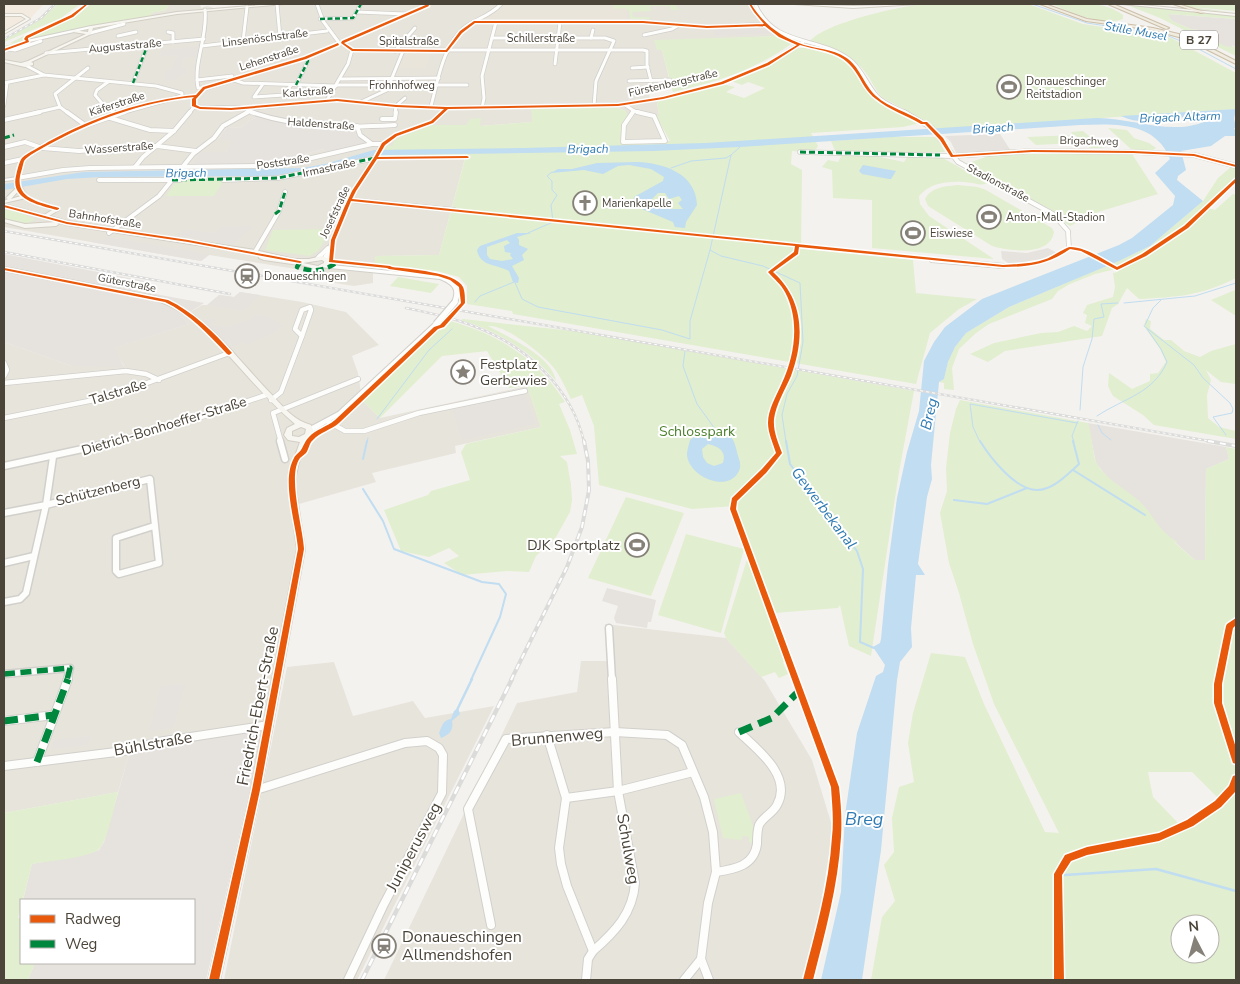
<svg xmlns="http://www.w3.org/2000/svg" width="1240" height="984" font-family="'Nunito Sans',sans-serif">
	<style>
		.residential { fill: #e7e4dc; fill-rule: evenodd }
		.commercial { fill: #f3ebdf }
		.industrial { fill: #e6e2de }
		.education { fill: #eae5da }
		.green { fill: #e1eecf; fill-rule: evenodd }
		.parking { fill: #e6e3df }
		.water { fill: #c0ddf1; fill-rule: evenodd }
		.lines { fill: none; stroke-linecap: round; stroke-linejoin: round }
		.stream-far2 { stroke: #c0ddf1; stroke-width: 1 }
		.stream-far1 { stroke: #c0ddf1; stroke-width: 2 }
		.stream { stroke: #c0ddf1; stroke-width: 2.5 }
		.minor-far4-casing { stroke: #d2d0cb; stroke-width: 4.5 }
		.minor-far3-casing { stroke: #d2d0cb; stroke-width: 5.5 }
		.minor-far2-casing { stroke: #d2d0cb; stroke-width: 6 }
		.minor-far1-casing { stroke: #d2d0cb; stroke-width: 9 }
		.minor-casing { stroke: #d2d0cb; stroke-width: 10 }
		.tertiary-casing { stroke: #d2d0cb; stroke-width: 2 }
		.secondary-casing { stroke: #d3cfc5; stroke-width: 2 }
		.trunk-casing { stroke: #ccbfa9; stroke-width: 2 }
		.minor-far4 { stroke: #fdfdfc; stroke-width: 3 }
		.minor-far3 { stroke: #fdfdfc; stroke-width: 4 }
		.minor-far2 { stroke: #fdfdfc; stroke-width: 4.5 }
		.minor-far1 { stroke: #fdfdfc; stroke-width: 6 }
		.minor { stroke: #fdfdfc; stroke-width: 8 }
		.tertiary { fill: #fdfdfc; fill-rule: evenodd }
		.secondary { fill: #f7f6f1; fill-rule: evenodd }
		.trunk { fill: #f0ece0; fill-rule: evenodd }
		.rail-far2-casing { stroke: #dbdbda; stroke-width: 2.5 }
		.rail-far1-casing { stroke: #dbdbda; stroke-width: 4 }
		.rail-casing { stroke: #dbdbda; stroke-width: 4.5 }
		.rail-far2 { stroke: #fff; stroke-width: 1; stroke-dasharray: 3; stroke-linecap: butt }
		.rail-far1 { stroke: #fff; stroke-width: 2; stroke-dasharray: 6; stroke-linecap: butt }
		.rail { stroke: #fff; stroke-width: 2.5; stroke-dasharray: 8; stroke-linecap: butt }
		.tertiary-bridge-casing { stroke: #d2d0cb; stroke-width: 8; stroke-linecap: butt }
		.tertiary-bridge { stroke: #fdfdfc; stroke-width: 5.5 }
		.quiet-far4 { stroke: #00873e; stroke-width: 2.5; stroke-dasharray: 5 2.5; stroke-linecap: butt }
		.quiet-far3 { stroke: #00873e; stroke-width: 3; stroke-dasharray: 6 3; stroke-linecap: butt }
		.quiet-far2 { stroke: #00873e; stroke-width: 4.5; stroke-dasharray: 8 4.5; stroke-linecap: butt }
		.quiet-far1 { stroke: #00873e; stroke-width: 5.5; stroke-dasharray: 11 5.5; stroke-linecap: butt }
		.quiet { stroke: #00873e; stroke-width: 7; stroke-dasharray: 14 7; stroke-linecap: butt }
		.cycleway-casing { stroke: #fff; stroke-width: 3 }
		.cycleway { fill: #e8590c; fill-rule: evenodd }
		.labels { text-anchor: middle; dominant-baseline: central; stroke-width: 4; stroke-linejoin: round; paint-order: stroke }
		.far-street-label { font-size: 11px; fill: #4b4439; stroke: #fff }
		.far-poi-label { font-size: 11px; fill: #4b4439; stroke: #fff; text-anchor: start }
		.far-water-label { font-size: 12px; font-style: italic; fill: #2e7ab2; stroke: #fff }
		.shield { fill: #fff; stroke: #817c74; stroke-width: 1 }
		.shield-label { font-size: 12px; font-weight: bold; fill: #4b4439 }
		.poi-label { font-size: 14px; fill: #4b4439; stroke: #fff; text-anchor: start }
		.street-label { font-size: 14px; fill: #4b4439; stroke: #fff }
		.park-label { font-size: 14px; fill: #4a7f2a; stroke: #fff }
		.water-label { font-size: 15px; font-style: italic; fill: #2e7ab2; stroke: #fff }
		.near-street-label { font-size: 16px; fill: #4b4439; stroke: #fff }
		.near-poi-label { font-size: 16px; fill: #4b4439; stroke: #fff; text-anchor: start }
		.near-water-label { font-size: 18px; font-style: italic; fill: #2e7ab2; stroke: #fff }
	</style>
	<rect width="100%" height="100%" fill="#f4f2ee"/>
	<g class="residential">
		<path d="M169 4H200L201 8 207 6 214 8 266 4H748L763 26 778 36 705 39 662 50 671 86 648 88 650 99 657 101 659 116H655L666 140 625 143 622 131 626 111 614 107 532 108V122L480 126 432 125 392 147 386 145 381 159 465 158 439 255 376 256 373 268V283L354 286 309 279 314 272 209 255 201 261 4 227V48L58 33 151 16 150 13 166 10ZM255 118 308 124 324 149 276 161 269 164 201 152H226L233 140H218L227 127 241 128 249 121Z"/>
		<polygon points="240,292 302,302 346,312 379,345 352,356 358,373 362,400 380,418 527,386 541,427 455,446 456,453 372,473 376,482 292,506 300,544 264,729 130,751 118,792 4,813 4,342 72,366 124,366 113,348 189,324 182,317 202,305 208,305 219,295 234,297"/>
		<polygon points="605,624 726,638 765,681 812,760 833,829 809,980 384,980 517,703 577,692 581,661 607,661"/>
		<polygon points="334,662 353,716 413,701 425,718 494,706 357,980 224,980 287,667"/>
	</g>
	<polygon class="commercial" points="4,4 44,4 27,22 4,35"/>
	<g class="industrial">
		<polygon points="1167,14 1236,19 1236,47 1199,30 1191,29 1172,21"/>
		<polygon points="260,116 292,122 357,126 358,132 370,143 327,154 324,149 276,161 269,164 192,165 201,152 226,152 232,140 218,140 227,127 241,128 249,121"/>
		<polygon points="4,254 145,281 133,290 204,303 182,317 189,324 114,348 124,367 72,366 4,342"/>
		<polygon points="1088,423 1226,447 1229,459 1206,469 1205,560 1195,560 1158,527 1139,501 1109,479 1096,463"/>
		<polygon points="264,729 206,980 28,980 35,963 194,963 194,900 23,900 32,864 88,854 99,850 104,842 130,751 155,745"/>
	</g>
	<g class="education">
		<polygon points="502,4 626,4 627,20 481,20 499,9"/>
		<polygon points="406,52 431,52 426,68 400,68"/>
	</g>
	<g class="green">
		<polygon points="58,4 80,4 61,18 4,42 4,40 41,19"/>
		<path d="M84 4H169L166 10 151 13 152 16 58 33 4 48 6 45 14 44 10 43C35 29 64 24 84 4Z"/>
		<polygon points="613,4 675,4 678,9 684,10 671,10 670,6 650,6 651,11 632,12 633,17 650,17 650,19 630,19 629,10 626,10 626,8 613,9"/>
		<path d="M925 4H1028L1083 24 1171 38 1236 73V109L936 129 928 122 883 98C875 91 872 80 865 72 851 53 831 49 810 41 825 23 900 6 925 4Z"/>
		<path d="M1052 4C1075 4 1104 0 1123 15V19C1103 27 1070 12 1052 4Z"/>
		<polygon points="1178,4 1187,5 1185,4 1236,4 1236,11 1192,7 1236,13 1196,9"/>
		<polygon points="1127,5 1236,16 1236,19 1168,14 1172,21 1191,29 1199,30 1228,45 1236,47 1236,56 1160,18"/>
		<path d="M778 36 791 44C755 70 716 82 673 92L662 50H657L654 40Z"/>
		<path d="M798 48C821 47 845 54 859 74 865 81 866 90 873 96 886 108 906 112 920 123L903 127 811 133 818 146 816 149 805 152 792 151 791 164 802 170 801 249 913 260 916 293 977 299 959 309 930 333 916 384 513 314 512 311 467 304V286L459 277 437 271 373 268 376 256 439 255 465 159H381L386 145 392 146 395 139 432 125H466L470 119 481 118 480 126 532 122 531 108 614 107 626 111 628 116C621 123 622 133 623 142L670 141 656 116 659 115 657 101 722 84 735 87 726 92 744 98 765 88 748 82 742 85 731 81 766 67Z"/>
		<polygon points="1108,128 1127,130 1134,138 1149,143 1156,148 1151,151 1132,150"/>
		<polygon points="1083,131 1103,148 1090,148 1075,135 1068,136 1076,143 1036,145 1027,137 1073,135 1071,132"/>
		<polygon points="891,137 936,137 945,152 836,153 831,141"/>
		<polygon points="1012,153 1132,154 1158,194 1098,212 1070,226 1065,223 1063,216 965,164 995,154"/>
		<path d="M842 155 875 156 904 162 908 156 941 157 987 183C981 186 978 184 972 183 954 180 931 181 919 196L920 204 929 216 994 259 872 248V200L833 198 832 170 822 167 828 160 838 162Z"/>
		<path d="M1232 166 1236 168V180L1208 208 1215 210 1233 194 1236 195V278C1200 296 1178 297 1139 299L1127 288 1118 304 1112 308 1102 336 1005 351 988 362 970 354 994 343 1041 333 1058 332 1074 326 1087 331 1092 326 1085 323 1087 315 1083 313 1087 305 1113 297 1115 287 1113 273 1118 272 1116 269 1095 274 1070 284 1058 291 1052 299 989 324 976 333 959 349 952 368 954 390 944 389V383L939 382 944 379 948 362 955 347 966 333 1009 307 1119 261 1150 246 1203 201 1218 178Z"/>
		<polygon points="177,180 224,180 214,196 166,196"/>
		<path d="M958 185 978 187 986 190 1052 228 1054 232C1050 257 1009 251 992 246L928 206 925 199C931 187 946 186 958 185Z"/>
		<path d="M4 210 16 211 35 219C28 227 12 222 4 218Z"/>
		<polygon points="332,229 318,251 310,256 265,250 273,230"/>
		<polygon points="398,277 439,284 431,293 390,286"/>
		<polygon points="1236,290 1236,316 1211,300 1235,290"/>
		<path d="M463 319 573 331 914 391 899 472 871 656 849 646 840 605 838 608 774 613 735 506 692 509 599 485 594 426 582 395 571 399C566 389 561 377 554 368 543 354 505 324 488 326 508 337 552 356 556 381 532 352 498 331 461 320Z"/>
		<polygon points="1146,319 1151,321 1150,329 1164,340 1171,340 1184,351 1200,357 1211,351 1236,344 1236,384 1221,382 1206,370 1211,380 1207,395 1208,418 1219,427 1236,431 1236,439 1154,425 1143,415 1113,396 1108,386 1109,373 1132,389 1150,381 1150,374 1158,373 1166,362 1160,349 1144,326"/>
		<path d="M450 321C498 334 538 359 565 402L559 404 570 430 577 454 560 456 567 462 571 485 572 500 570 512 556 537 536 556 529 572 507 571 462 575 444 563 459 556 449 548 429 557 401 551 384 510 428 495 431 491 470 480 461 452 466 444 541 427 527 386 509 388 487 351 442 356 380 418 362 400 437 328 446 326Z"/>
		<path d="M960 400 1088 423C1092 433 1093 458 1097 464 1107 480 1124 488 1138 500 1154 513 1155 529 1178 542H1174L1195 560H1205L1206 469 1229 459 1226 447 1236 449V980H871L882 917 895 901 884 865 894 852 892 818 899 787 914 782 908 743 913 713 931 653 965 657 984 704 1045 832 1059 833 994 704 973 644 959 593 949 563 940 513 947 491 946 468 950 433 956 409ZM1148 772H1192L1219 799 1194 817 1179 824 1153 797ZM1180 924H1210V954H1180Z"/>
		<polygon points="626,497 684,513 651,596 588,578"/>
		<polygon points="686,534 744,549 721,633 658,615"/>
		<polygon points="750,550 786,655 783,663 788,674 779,678 775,672 761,677 726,638 724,633"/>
		<path d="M118 792C114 806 109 836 100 848 92 858 46 861 32 864L18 918H21V963H35L28 980H4V813Z"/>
		<polygon points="741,793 753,826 752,843 749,842 749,837 742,836 742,840 723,838 714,799"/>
	</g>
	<g class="parking">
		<polygon points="765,27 771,33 715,36 713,29"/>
		<polygon points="1199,30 1223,32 1233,47 1225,46 1196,32"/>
		<polygon points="198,47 195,57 183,58 181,68 187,68 186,74 180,75 174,80 164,81 166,70 172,69 178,55 160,56 161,50"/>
		<polygon points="1000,134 1011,151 956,153 951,142 945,136"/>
		<polygon points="253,226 231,245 177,235 184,230 215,233 221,227"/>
		<polygon points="108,237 190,251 209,255 201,261 91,242 94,239 103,241"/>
		<polygon points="1048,248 1059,254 1038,262 1021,264 1011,265 1002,259 1001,251 1027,253"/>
		<polygon points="240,292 260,295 243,311 207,305 219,295 234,297"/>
		<polygon points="132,299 180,315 174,319 126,303"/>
		<polygon points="255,315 269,317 283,326 279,328 280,330 246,345 243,342 233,346 229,342 224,344 201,322 206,320 208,321 210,319 216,319 211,325 227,327 251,319"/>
		<polygon points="524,393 536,424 462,440 452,408"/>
		<polygon points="607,588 656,600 651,622 648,622 647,628 616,623 614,618 618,606 602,601"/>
		<polygon points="185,684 173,728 149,731 161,686"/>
		<polygon points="91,736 88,745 51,749 54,740"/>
	</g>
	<g class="water">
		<path d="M1236 109 1234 119 1236 126 1234 129 1236 130V136H1225L1211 146 1181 151 1186 170 1178 176 1177 180 1203 201 1150 246 1119 261 1009 307 966 333 955 347 948 362 944 379 939 382 931 465 932 479 927 497 918 564 925 575H916L911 628 912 647 900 662 897 680 881 850 862 980H821L841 892 845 815 857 733 876 676 883 672 885 665 873 647 880 643 881 639 888 565 897 498 907 452 919 411 924 361 934 342 945 327 982 299 1119 245 1132 238 1173 205 1175 196 1155 173 1170 159C1155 121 1115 124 1080 125L739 147 653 151 389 155 371 156 274 176 101 177 67 179 4 190V184L84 172 302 168 325 164 374 150 524 148 706 143 1096 118C1131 117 1178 139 1211 118 1181 111 1149 130 1121 116Z"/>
		<path d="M637 162C663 163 696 173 697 205L686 222 685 228 675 227 673 222 642 209 633 203 634 197 663 181 664 177 651 169 629 165 618 166 603 174 584 170 551 173 558 169H572L597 163ZM658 193H665L669 199 679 196 682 200 678 203 683 209H671L659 206 657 208 648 203Z"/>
		<polygon points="863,165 896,171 891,179 889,179 862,174 859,171"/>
		<path d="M517 233H531L517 237 519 240V245L528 249 522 255 524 260 512 266 519 278 518 283 513 282 509 271C497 264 480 267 477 250L480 246ZM507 240 510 243 504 246 505 252 511 253 510 255 513 259 502 261 490 259 487 255V247Z"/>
		<path d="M715 429C730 436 733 434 737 452 738 457 741 462 740 468 732 495 689 478 687 455 687 451 689 444 690 440L699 433ZM708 444C718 446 727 451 723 463L714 466 707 463 703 457 702 449Z"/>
		<path d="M458 708 460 714 452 721C454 730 449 735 441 738L439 733C442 726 443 720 451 719L454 711Z"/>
	</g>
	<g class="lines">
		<g class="stream-far2">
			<polyline points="1032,4 1087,23 1166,35 1193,46 1236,69"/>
			<polyline points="740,147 731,155 710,250 721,256 763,266 800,283 803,342 797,376 787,394 782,415 786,442"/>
			<polyline points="671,168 691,161 726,158 731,155"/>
			<polyline points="528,233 553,222 551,205 557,195 552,190 552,181 547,176 552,172"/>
			<polyline points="514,280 522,299 538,307 662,330 690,339 690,321 710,250"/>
			<polyline points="475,302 480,296 514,282"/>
			<polyline points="1124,303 1195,296 1236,283"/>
			<polyline points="1145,325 1153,308 1161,300"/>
			<polyline points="1144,326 1194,365 1203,378 1230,403 1233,409 1232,413 1213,417 1226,435"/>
			<polyline points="685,351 683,366 697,404 715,429"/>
			<polyline points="1080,410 1083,367 1092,339 1094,319 1104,317 1101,304 1118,303"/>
			<path d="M1097 416C1124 398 1153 394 1167 362L1161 349 1147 329"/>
			<polyline points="377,419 429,350 452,329"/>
			<polyline points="1077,423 1078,421"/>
			<polyline points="1098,425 1102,433 1111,440"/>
			<polyline points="367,442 368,438"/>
			<polyline points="980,442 973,427 970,404 1077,423"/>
			<polyline points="1074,442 1072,436 1077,423"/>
		</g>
		<g class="stream-far1">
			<polyline points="786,441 790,464 857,551 863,569 860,642 874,648"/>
			<path d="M980 441C990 457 1015 490 1037 490 1053 490 1068 474 1079 464L1073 441"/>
			<polyline points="363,459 367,441"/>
			<polyline points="1073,470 1145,515"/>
			<polyline points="363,489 383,521 394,549 482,582 499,584 506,594 500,617 471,680"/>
			<polyline points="954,500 987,504 1027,488"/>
		</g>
		<g class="stream">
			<polyline points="457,710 472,679"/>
			<polyline points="1065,875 1156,869 1236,891"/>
		</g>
		<g class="minor-far4-casing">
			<g id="minor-far4">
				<polyline points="277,4 280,37"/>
				<polyline points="317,4 323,21 340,44"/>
				<path d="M755 4C775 48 816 35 849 59 862 68 866 84 877 96 884 104 897 108 907 113"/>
				<path d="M205 10C208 37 193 62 198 88H207L305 58 338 44"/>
				<polyline points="357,12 406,14"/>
				<polyline points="320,19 353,18 361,4"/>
				<polyline points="474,22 643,22 707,27 768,24"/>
				<polyline points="168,32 173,33 173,42"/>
				<polyline points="90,33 124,24"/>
				<polyline points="644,35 672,29 679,25"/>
				<polyline points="118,36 136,32"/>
				<polyline points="492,38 605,38 614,41 596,81 594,106"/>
				<polyline points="591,38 593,30"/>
				<polyline points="243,41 247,7"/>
				<polyline points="343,42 428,5"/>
				<polyline points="343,43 352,50 643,50 647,51 647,65 651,81"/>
				<polyline points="202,46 327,31"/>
				<polyline points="7,49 15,50 41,41"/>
				<polyline points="395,51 415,28"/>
				<polyline points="46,53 204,39"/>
				<polyline points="555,64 560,22"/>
				<polyline points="27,66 44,75 156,86 182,93 182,96"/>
				<polyline points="632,68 648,67"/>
				<polyline points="341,79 439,78"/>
				<polyline points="197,80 232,76"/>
				<polyline points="234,80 243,83 336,86"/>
				<polyline points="629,81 670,80"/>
				<polyline points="108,82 97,90 95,95 106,108 115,113"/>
				<polyline points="4,83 44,75"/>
				<polyline points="133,83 148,44"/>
				<polyline points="263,84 254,97 284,95 291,85"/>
				<polyline points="296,85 308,61 305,58"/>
				<polyline points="337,85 467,85"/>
				<polyline points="327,100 348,64 352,50"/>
				<polyline points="361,102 387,90 403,51"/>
				<polyline points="624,104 634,111"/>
				<polyline points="4,105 7,83"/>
				<path d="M431 106C438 80 443 45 465 27 476 19 492 15 501 4"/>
				<polyline points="194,107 250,108 337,100 396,106 447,108 618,105 663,98 722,83 768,64 803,42"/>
				<polyline points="194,107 194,99 204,88"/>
				<polyline points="482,108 484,98 482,76 496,22"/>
				<polyline points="249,111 255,113"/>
				<polyline points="634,111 642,113"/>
				<polyline points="34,113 60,107"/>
				<polyline points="68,113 60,107 55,94 88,68"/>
				<polyline points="121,113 182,96"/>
				<polyline points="189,113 194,107"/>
				<polyline points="246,113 250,108"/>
				<polyline points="395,113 396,106 405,98"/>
				<polyline points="442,113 447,108"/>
				<polyline points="632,113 634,111"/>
			</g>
		</g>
		<g class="minor-far3-casing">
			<g id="minor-far3">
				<polyline points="67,112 85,125"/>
				<polyline points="113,112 117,114"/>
				<polyline points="125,112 79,128 41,147 23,159 17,178 63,170 90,168 258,166 303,160 372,144 383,144"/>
				<path d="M251 112C298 128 346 128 395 125"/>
				<polyline points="633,112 624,125 623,142 665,141 654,116 637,112"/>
				<polyline points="904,112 932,128 958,162 1053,214 1068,231 1069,248"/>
				<polyline points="107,117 150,130 174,131"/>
				<polyline points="382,119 395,119 396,112"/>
				<polyline points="4,120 40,112"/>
				<polyline points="357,126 360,135 372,144"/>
				<polyline points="4,147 25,142 42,148 79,151 157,146 196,151"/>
				<polyline points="800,152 952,156 1032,151 1133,152 1194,155 1236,166"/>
				<polyline points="4,163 23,159"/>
				<polyline points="135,167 143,157 174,131 190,112"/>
				<polyline points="99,180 180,180"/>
				<polyline points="223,180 278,178 376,158"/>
				<polyline points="350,200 454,210"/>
				<polyline points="109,233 159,196 193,154 214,138 223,126 248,112"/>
				<polyline points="255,252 279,211 285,192"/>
				<polyline points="319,257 328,248"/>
				<polyline points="326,257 352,195 383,144 396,135 432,122 443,112"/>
			</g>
		</g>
		<g class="minor-far2-casing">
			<g id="minor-far2">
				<polyline points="318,258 320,256"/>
				<polyline points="325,259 326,256"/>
				<polyline points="932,260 1003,266"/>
				<polygon points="310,307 311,310 302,336 295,329 302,310"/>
				<polyline points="4,363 7,370 4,376"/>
				<polyline points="4,383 126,371 146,374 159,380"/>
				<polyline points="271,400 281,392 302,336"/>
				<polyline points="4,418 109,397 229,353"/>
				<polyline points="327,421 345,431 364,431 419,413 525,391"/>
				<polyline points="114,442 201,417 266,395"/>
				<polyline points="281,442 273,413 358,379"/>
			</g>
		</g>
		<g class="minor-far1-casing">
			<g id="minor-far1">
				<polyline points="280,441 285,459"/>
				<polyline points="4,466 119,441"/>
				<polyline points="4,513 46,505 53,457"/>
				<polyline points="4,563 34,556"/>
				<polyline points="4,602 20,599 26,593 46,505 150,479 159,563 119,574 116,571 116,538 154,526"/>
				<polyline points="609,628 612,680"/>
				<polyline points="4,674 70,668 67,680"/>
			</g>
		</g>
		<g class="minor-casing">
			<g id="minor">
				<polyline points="4,721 54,715"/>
				<polyline points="547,735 566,798 559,848 561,864 567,886 593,951 588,959 586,980"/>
				<polyline points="37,762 68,679"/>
				<polyline points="4,766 124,751 158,742 269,725"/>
				<polyline points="256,790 405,743 427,741 439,748 443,755 442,793 383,906 348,980"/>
				<polyline points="566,798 618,791 693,772"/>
				<path d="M716 872C735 869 754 866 757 844 757 838 757 831 759 825 763 817 773 813 777 805 793 776 757 749 739 732"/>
				<polyline points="491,925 468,809 506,739 615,732 667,735 682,745 704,797 713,832 716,872 708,903 701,959 684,980"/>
				<path d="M593 951C615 932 633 913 635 883L618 791 612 679"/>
				<polyline points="701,959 709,980"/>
			</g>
		</g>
		<g class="tertiary-casing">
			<g id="tertiary">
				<polygon points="91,26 92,28 29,42 4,51 4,49 27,40"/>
				<path d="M17 177 19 178C24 204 39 199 59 208V210H55C37 201 19 204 15 180L4 181V179Z"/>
				<path d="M322 264 441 276C455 281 464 288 457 303H453L452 302C458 289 452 284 440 279L320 267 319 266Z"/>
				<polygon points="436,322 439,324 438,325 342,414 312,432 308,432 307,430 308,428 338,412 434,323"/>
			</g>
		</g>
		<g class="secondary-casing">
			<g id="secondary">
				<polygon points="273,4 284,4 177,14 93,28 91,34 31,62 33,63 33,65 25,67 4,62 4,60 21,63 28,61 86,34 73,32 72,30 88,32 89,27 91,26 177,12"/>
				<polygon points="794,4 853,6 918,4 853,8"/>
				<polygon points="1122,4 1132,4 1236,14 1236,16"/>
				<polygon points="4,14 22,14 30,19 4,34 4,32 26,19 21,16 4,16"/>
				<polygon points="16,188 20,189 11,199 24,195 27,197 26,198 4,203 4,201 8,199 6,198"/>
				<path d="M4 204 44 215 57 207 59 208V210L49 216 67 221 255 250 294 259H309L322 256 329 259 330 263C323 270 314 271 306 266L264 260 259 258 258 254H255L67 225 4 207ZM322 260 324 261V263L318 266 303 263Z"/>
				<polygon points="4,219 25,224 56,222 59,224 56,226 25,228 4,222"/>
				<path d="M4 267 158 297C208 313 238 361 273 396 284 408 295 421 311 425L313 430C312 434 309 437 307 441 301 454 296 470 295 484L305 549 261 790 220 980H208L251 790 297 549 288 484 290 470 300 442 288 440 284 435 287 428 295 424C268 401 245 373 221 347 207 333 192 317 174 308 169 305 162 303 156 300L4 271ZM301 427 306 429 305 434 299 437 292 436V431Z"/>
			</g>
		</g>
		<g class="trunk-casing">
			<g id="trunk">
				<polygon points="1040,4 1045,4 1087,19 1153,28 1187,36 1236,61 1236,64 1186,39 1153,30 1086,21"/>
				<polygon points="1108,4 1113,4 1169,28 1166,29"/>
				<polygon points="1173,4 1178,4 1204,12 1201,13"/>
			</g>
		</g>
		<use href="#minor-far4" class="minor-far4"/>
		<use href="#minor-far3" class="minor-far3"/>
		<use href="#minor-far2" class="minor-far2"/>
		<use href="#minor-far1" class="minor-far1"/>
		<use href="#minor" class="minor"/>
		<use href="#tertiary" class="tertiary"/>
		<use href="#secondary" class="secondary"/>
		<use href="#trunk" class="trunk"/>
		<g class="rail-far2-casing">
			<g id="rail-far2">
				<polyline points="4,39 41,18 55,4"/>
				<polyline points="4,231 1215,442"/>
				<polyline points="4,252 230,294"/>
				<path d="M406 308C430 313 454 318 476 327 526 346 572 388 584 442"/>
			</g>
		</g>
		<g class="rail-far1-casing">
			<g id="rail-far1">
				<polyline points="1208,441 1236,446"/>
				<polyline points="511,680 567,567 582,527 589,490 588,461 584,441"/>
			</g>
		</g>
		<g class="rail-casing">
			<polyline id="rail" points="362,980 512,679"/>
		</g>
		<use href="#rail-far2" class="rail-far2"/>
		<use href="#rail-far1" class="rail-far1"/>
		<use href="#rail" class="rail"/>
		<g class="tertiary-bridge-casing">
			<polyline id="tertiary-bridge" points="436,324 455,302"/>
		</g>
		<use href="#tertiary-bridge" class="tertiary-bridge"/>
		<g class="quiet-far4">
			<polyline points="320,19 353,18 361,4"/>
			<polyline points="133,83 148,44"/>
			<polyline points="296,85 308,61 305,58"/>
		</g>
		<g class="quiet-far3">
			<polyline points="4,138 14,135"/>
			<polyline points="800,152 940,155"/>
			<polyline points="172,180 278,178 375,158"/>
			<polyline points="275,214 279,211 285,192"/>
		</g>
		<path class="quiet-far2" d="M300 262 297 267C311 272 323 272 336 263"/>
		<polyline class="quiet-far1" points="4,674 70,668 67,680"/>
		<g class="quiet">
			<polyline points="4,721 54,715"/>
			<polyline points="739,732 772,718 799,691"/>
			<polyline points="37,762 68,679"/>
		</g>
		<g class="cycleway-casing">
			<g id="cycleway">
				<polygon points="86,4 88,4 73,17 28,38 28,39 29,42 4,51 4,49 26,41 24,39 26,36 71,15"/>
				<path d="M428 4 429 6 344 43 353 49 446 50 460 31 474 21H643L707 26 764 24 754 12 749 4H751C765 26 781 37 804 45 818 49 832 49 845 57 860 66 863 84 876 96 889 108 908 112 923 122H927L943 138 953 155 1032 150 1133 151 1194 154 1236 165V167L1194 156 1133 153 1032 152 951 157 940 140 925 124H921C906 115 889 110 876 99 866 92 862 81 855 71 842 51 820 51 800 45L769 65 723 84 663 99 618 106 448 109 433 123 397 136 385 145 378 157 467 156 469 157 468 158 377 159 356 191 352 199 1003 265C1017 264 1032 264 1046 259 1052 257 1066 247 1070 247 1086 247 1104 260 1117 267L1142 254 1184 226 1235 179H1236V182L1188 228 1146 256 1117 270 1081 251 1070 249C1049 264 1028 267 1003 267L799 247 798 254 773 272C804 300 805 338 791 376 785 390 776 404 774 419 773 431 778 442 782 453L766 473 737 501 736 509 839 787C841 804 842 820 841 837 838 886 825 933 813 980H803C815 933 829 886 832 837 834 820 832 804 831 787L730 509 732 498 762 469 776 453C773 443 768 433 768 423 768 409 777 395 782 383 795 355 800 320 785 292 781 284 774 279 768 272L794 252 795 246 351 201 335 240 333 260 390 266 392 267C408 269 456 272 463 287 465 291 465 299 465 303L444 327 438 329 339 423C331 430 320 432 313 440 309 443 309 449 306 453 304 455 302 456 300 458 287 475 303 528 304 549L260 790 219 980H209L252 790 298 549C296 523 281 481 294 458 295 455 299 453 301 450 304 445 305 441 309 437 316 429 327 427 335 420L434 327 440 325 461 303 459 287 450 280 438 276 389 269 387 268 329 262 331 240 344 208 352 191 375 156 382 143 395 134 431 121 444 109 396 107 337 101 231 110 200 109 192 106V99L194 97C141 102 92 121 46 146 41 149 27 156 24 161 23 164 22 169 21 172 13 199 40 202 59 208V209L57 210C40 205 10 200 16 176 17 171 19 162 22 158 27 153 42 146 48 142 94 117 144 100 196 95L203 87 304 57 338 43 339 45 306 59 205 89 196 99V105L200 107 231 108 337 99 396 105 447 107 618 104 663 97 721 82 767 63 797 45 779 37 765 26 707 28 643 23H475L462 33 447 52 352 51 341 43 342 41Z"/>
				<polygon points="4,205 67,222 188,240 300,261 302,262 300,263 188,242 67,224 4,207"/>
				<path d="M4 268 168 300C193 312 214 332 232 353L229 355 227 354C208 334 190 314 165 302L4 270Z"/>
				<polygon points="1236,618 1236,625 1233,628 1222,684 1222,703 1236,748 1236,764 1233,763 1232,760 1214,703 1214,684 1226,626 1227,624"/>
				<polygon points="1236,775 1236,789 1235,792 1221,807 1193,826 1159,841 1087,855 1071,861 1062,875 1064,980 1054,980 1054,874 1065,855 1087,847 1159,833 1187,820 1215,801 1229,786 1233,776"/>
			</g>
		</g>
		<use href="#cycleway" class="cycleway"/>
	</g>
	<defs>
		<g id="stadium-ring" transform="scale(1.25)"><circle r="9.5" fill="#fff" stroke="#868178" stroke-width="1.5"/><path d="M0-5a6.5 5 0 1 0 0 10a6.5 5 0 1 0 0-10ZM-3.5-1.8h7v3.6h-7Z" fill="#868178"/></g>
		<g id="church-ring" transform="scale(1.25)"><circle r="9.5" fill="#fff" stroke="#868178" stroke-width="1.5"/><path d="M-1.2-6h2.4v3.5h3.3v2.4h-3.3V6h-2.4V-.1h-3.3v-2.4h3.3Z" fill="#868178"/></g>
		<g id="station-ring" transform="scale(1.25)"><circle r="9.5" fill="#fff" stroke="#868178" stroke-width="1.5"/><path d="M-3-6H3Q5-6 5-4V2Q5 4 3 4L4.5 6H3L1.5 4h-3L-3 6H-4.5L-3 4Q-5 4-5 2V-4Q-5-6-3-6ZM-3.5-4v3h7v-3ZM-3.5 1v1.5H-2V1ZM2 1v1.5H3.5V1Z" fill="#868178"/></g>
		<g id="sight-ring" transform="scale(1.25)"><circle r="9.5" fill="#fff" stroke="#868178" stroke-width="1.5"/><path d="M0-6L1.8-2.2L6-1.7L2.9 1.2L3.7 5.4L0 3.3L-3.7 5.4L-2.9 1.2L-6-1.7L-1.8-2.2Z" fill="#868178"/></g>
	</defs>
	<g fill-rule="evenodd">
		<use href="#stadium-ring" x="1009" y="87"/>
		<use href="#church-ring" x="585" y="203"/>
		<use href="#stadium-ring" x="989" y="217"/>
		<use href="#stadium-ring" x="913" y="233"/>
		<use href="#station-ring" x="247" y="276"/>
		<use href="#sight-ring" x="463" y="372"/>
		<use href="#stadium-ring" x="637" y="545"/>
		<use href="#station-ring" x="384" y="946"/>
	</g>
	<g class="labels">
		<g class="far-street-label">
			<text transform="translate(265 38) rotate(-7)">Linsenöschstraße</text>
			<text x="541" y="38">Schillerstraße</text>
			<text x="409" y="41">Spitalstraße</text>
			<text transform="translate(125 46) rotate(-5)">Augustastraße</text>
			<text transform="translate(269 58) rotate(-18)">Lehenstraße</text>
			<text transform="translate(673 83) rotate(-13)">Fürstenbergstraße</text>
			<text x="402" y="85">Frohnhofweg</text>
			<text transform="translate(308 92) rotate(-4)">Karlstraße</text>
			<text transform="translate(117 104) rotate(-18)">Käferstraße</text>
			<text transform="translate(321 124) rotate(4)">Haldenstraße</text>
			<text transform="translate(1089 141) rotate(1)">Brigachweg</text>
			<text transform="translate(119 148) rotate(-4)">Wasserstraße</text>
			<text transform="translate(283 162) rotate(-8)">Poststraße</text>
			<text transform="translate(329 168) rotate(-12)">Irmastraße</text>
			<text transform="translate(998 183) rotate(28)">Stadionstraße</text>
			<text transform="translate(335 212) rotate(-65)">Josefstraße</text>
			<text transform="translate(105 219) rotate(9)">Bahnhofstraße</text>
			<text transform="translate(127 283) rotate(11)">Güterstraße</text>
		</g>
		<g class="far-poi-label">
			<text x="1026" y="81">Donaueschinger<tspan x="1026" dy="13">Reitstadion</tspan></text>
			<text x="602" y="203">Marienkapelle</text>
			<text x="1006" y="217">Anton-Mall-Stadion</text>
			<text x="930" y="233">Eiswiese</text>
			<text x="264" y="276">Donaueschingen</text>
		</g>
		<g class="far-water-label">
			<text transform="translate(1136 31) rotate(10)">Stille Musel</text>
			<text transform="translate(1180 117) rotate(-2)">Brigach Altarm</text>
			<text transform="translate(993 128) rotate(-4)">Brigach</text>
			<text transform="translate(588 149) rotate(-1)">Brigach</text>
			<text transform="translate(186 173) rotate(-1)">Brigach</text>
		</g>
		<rect class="shield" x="1180" y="30.5" width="38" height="19" rx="4"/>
		<g class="shield-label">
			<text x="1199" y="40">B 27</text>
		</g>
		<g class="poi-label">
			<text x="480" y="364">Festplatz<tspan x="480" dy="16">Gerbewies</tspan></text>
			<text x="620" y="545" text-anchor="end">DJK Sportplatz</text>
		</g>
		<g class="street-label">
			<text transform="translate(118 392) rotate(-17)">Talstraße</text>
			<text transform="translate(164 426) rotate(-17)">Dietrich-Bonhoeffer-Straße</text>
			<text transform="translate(98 491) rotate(-14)">Schützenberg</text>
		</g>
		<g class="park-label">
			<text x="697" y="431">Schlosspark</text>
		</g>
		<g class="water-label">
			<text transform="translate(929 414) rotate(-77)">Breg</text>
			<text transform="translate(824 508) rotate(53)">Gewerbekanal</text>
		</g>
		<g class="near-street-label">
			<text transform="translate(258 706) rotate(-79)">Friedrich-Ebert-Straße</text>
			<text transform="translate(557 737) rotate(-5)">Brunnenweg</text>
			<text transform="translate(153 744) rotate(-10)">Bühlstraße</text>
			<text transform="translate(414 847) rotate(-62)">Juniperusweg</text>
			<text transform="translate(628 849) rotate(80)">Schulweg</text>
		</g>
		<g class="near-poi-label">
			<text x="402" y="937">Donaueschingen<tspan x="402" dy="18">Allmendshofen</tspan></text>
		</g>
		<g class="near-water-label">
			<text x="864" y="819">Breg</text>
		</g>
	</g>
	<rect width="1240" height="984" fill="none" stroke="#4b4439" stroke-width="10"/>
	<rect x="20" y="899" width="175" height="65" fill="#ffffff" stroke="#b7b4b0"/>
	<rect x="30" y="915" width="25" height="8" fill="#e8590c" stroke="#b7b4b0"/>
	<text x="65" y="924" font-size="15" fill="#4b4439">Radweg</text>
	<rect x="30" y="940" width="25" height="8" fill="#00873e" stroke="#b7b4b0"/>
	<text x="65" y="949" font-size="15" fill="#4b4439">Weg</text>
	<g transform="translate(1195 939) rotate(354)"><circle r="24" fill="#ffffff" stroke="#b7b4b0"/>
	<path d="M0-4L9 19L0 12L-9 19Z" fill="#868178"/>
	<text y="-8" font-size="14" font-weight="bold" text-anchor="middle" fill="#4b4439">N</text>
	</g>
</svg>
